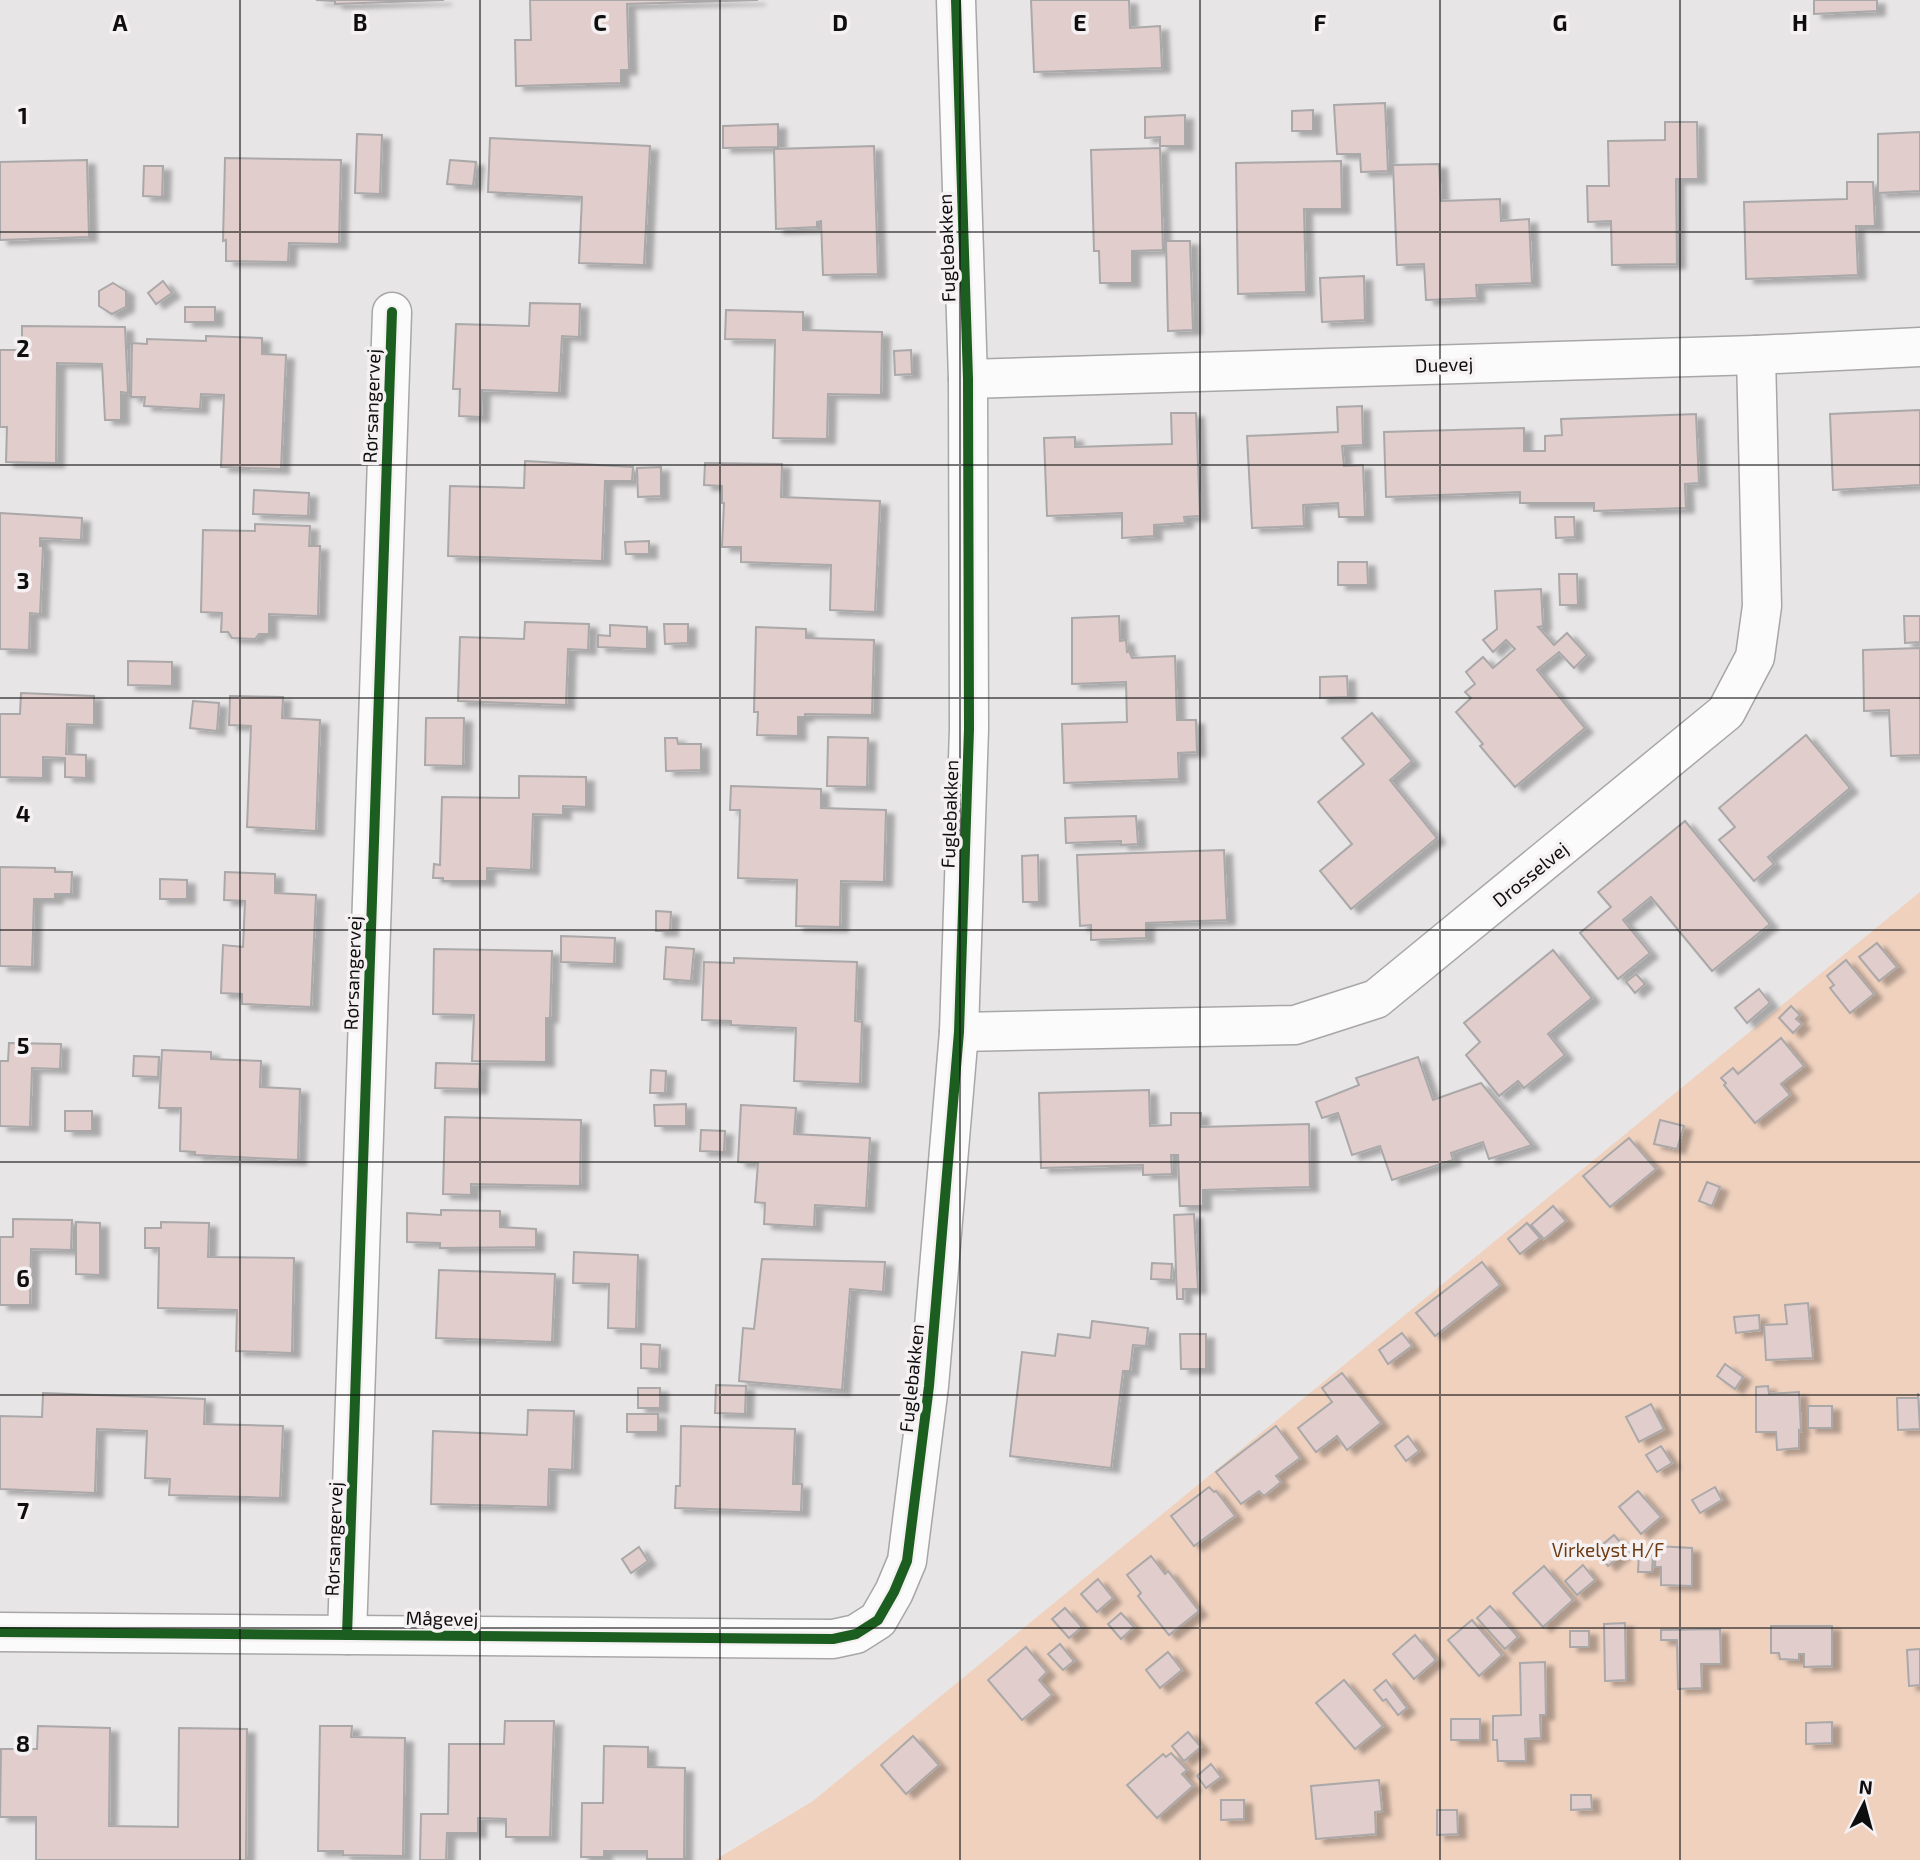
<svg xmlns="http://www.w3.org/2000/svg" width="1920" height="1860" font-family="'Exo 2',sans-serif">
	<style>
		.green { fill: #efd1be }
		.building { fill: #e2cdcd; stroke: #aaa8a8; stroke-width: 2; filter: url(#shadow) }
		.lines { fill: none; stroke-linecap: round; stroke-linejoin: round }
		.street-casing { stroke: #a8a7a7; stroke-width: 41 }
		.street { stroke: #fbfbfb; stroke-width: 38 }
		.cycleway-casing { stroke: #f5f1f3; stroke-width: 15 }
		.cycleway { stroke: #1b5e20; stroke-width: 10 }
		.grid { fill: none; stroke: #0f0e0f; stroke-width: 2; stroke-opacity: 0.55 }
		.labels { text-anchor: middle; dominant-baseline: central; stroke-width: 7; stroke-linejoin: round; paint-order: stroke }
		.street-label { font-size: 19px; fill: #0f0e0f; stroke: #f5f1f3 }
		.park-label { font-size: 19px; fill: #6d3a11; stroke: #f5f1f3 }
		.grid-label { font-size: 23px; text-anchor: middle; font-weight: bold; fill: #0f0e0f; stroke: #f5f1f3; stroke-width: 7; stroke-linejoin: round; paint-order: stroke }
	</style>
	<defs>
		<filter id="shadow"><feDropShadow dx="8" dy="4.5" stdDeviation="2" flood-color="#0004"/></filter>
	</defs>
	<rect width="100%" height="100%" fill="#e7e5e6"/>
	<polygon class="green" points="1920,892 1920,1860 715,1860 813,1801"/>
	<g class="building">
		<polygon points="316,0 444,0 335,4 335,1"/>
		<polygon points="530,0 758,0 627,4 629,70 621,70 621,83 516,86 515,40 531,40"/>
		<polygon points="1031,0 1129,0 1130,28 1160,26 1162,68 1034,72"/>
		<polygon points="1814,0 1877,0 1877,11 1814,14"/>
		<polygon points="1385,103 1388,171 1361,172 1360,154 1337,154 1334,105"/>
		<polygon points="1313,110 1313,131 1292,131 1292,111"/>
		<polygon points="1185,115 1185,146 1160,146 1160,137 1145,138 1145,117"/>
		<polygon points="1665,122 1697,122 1698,179 1676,179 1677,264 1612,265 1611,221 1588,222 1587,186 1609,186 1608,141 1665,140"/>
		<polygon points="778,124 778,147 723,148 723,126"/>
		<polygon points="1920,132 1920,191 1878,193 1878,134"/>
		<polygon points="357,134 382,135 380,194 355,193"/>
		<polygon points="490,138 650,146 644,265 579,263 582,197 488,192"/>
		<polygon points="874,146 878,274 823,275 821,221 817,222 817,227 776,229 774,149"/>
		<polygon points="1160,148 1163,250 1132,251 1132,283 1100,283 1099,251 1094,251 1091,150"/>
		<polygon points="225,158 341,160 339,244 289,243 288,262 226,261 226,240 223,241"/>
		<polygon points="87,160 89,237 0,240 0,162"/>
		<polygon points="450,160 476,162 473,186 447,184"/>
		<polygon points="1341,161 1342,209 1304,209 1306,292 1238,294 1236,163"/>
		<polygon points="1439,164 1441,201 1500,199 1501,221 1529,219 1532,283 1476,285 1477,298 1426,300 1424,264 1397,265 1393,165"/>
		<polygon points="144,166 163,166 162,197 143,196"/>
		<polygon points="1847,182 1873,182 1875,226 1856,226 1858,275 1746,279 1744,202 1847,199"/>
		<polygon points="1166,241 1190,241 1193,330 1168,331"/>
		<polygon points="1364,276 1365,320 1322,322 1320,278"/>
		<polygon points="163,281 172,293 156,304 148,293"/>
		<polygon points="113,283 126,291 126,307 112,314 99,306 99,291"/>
		<polygon points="530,303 580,304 579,337 562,336 559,393 482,390 481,417 459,416 460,389 453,389 456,324 529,326"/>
		<rect x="185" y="307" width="30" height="15"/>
		<polygon points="726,310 803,312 803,330 882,332 881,395 828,394 827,439 773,438 775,340 725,339"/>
		<polygon points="22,326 125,327 128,393 121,392 121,420 105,420 102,364 57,363 56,463 6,462 7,427 0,427 0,350 22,350"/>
		<polygon points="206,336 262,338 262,354 286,355 281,469 221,467 224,395 201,394 200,409 144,406 145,397 131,397 132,343 147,344 147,339 206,341"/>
		<polygon points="911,350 912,374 895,375 894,351"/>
		<polygon points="1362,406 1363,445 1342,446 1344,466 1363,465 1365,517 1339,517 1338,503 1303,505 1304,526 1252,528 1247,436 1338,432 1337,407"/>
		<polygon points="1920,410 1920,485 1833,490 1830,414"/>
		<polygon points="1171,413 1196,413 1200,516 1184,517 1185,523 1154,525 1154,536 1122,538 1122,513 1047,516 1044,438 1075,437 1075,447 1172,444"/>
		<polygon points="1696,414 1699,483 1685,484 1686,508 1594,511 1594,503 1520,503 1520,492 1386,497 1384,432 1524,428 1524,451 1545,451 1545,436 1562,435 1561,419"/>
		<polygon points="525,461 633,467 632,481 605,481 602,561 448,556 450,486 524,488"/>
		<polygon points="705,463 782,464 781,497 880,501 875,612 830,610 831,565 741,562 741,547 722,547 724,503 722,503 722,486 704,485"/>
		<polygon points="661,467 661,496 638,497 637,468"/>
		<polygon points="254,490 309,493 308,516 253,514"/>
		<polygon points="0,513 82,518 81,540 40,538 40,546 43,546 40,614 30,613 29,650 0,649"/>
		<polygon points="1555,517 1574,517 1575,537 1556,538"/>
		<polygon points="255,524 310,526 309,546 320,546 318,616 269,614 269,634 259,634 255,639 232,638 228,632 221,632 222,613 201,612 203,530 255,531"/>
		<polygon points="649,541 649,554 626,554 625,542"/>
		<polygon points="1338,562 1367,562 1368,585 1338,585"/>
		<polygon points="1559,574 1577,574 1578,605 1560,605"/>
		<polygon points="1541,589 1543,626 1538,627 1554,645 1567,633 1587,655 1574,668 1559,652 1537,670 1585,728 1515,787 1480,746 1483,744 1456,712 1471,698 1465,692 1475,684 1466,672 1483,657 1493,668 1515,649 1506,640 1493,652 1483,640 1497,629 1495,591"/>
		<polygon points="1119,616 1120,641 1126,640 1127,652 1129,651 1132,658 1175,656 1177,720 1196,720 1197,752 1178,753 1179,779 1064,783 1062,724 1127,722 1126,682 1072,684 1072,618"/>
		<polygon points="1904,616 1920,616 1920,642 1905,643"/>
		<polygon points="525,622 589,624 588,650 568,649 566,705 458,701 460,637 524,639"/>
		<polygon points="664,624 688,624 688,643 665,644"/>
		<polygon points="610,625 647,627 647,649 598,647 598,635 610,636"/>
		<polygon points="756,627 806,629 806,638 874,640 872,715 805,714 805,717 798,717 798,736 757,735 758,712 754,712"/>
		<polygon points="1920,648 1920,755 1891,756 1889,710 1864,711 1863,650"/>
		<polygon points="128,661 172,662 172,686 128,685"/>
		<polygon points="1347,676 1348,697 1320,698 1320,677"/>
		<polygon points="21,693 94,696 94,725 67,724 66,754 86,755 86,778 65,777 65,758 43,757 43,778 0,777 0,714 20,714"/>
		<polygon points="230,696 283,697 282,718 320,720 316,831 247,827 251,726 229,725"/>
		<polygon points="193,701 219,703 217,731 190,728"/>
		<polygon points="1372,713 1412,761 1390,780 1437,838 1351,909 1320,871 1352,844 1318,802 1364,764 1342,738"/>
		<polygon points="426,718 464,718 463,766 425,765"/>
		<polygon points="1806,735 1850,788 1768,857 1774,864 1754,881 1719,840 1735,827 1719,808"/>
		<polygon points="828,737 868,738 867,787 827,786"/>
		<polygon points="665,738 677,738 678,744 701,744 701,770 666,771"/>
		<polygon points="519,776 586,777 586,807 563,806 563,815 533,814 531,870 487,868 487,881 443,881 443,878 433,878 434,864 440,865 442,797 519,798"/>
		<polygon points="731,786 821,789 821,808 886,810 884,882 841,881 840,927 796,926 797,880 738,878 740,810 730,810"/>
		<polygon points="1136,816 1138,844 1121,845 1121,841 1066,843 1065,818"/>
		<polygon points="1685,821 1770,924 1712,971 1651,897 1623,920 1650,953 1618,979 1580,933 1611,907 1598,892"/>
		<polygon points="1224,850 1227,920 1146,923 1146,938 1091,940 1091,925 1080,926 1077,855"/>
		<polygon points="1038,855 1039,902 1023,902 1022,856"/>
		<polygon points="0,867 55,868 55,872 72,872 71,894 55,894 55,899 34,899 32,967 0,966"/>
		<polygon points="225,872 275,874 275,893 316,895 311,1007 242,1004 242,994 221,993 223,945 243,947 245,901 224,900"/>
		<polygon points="160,879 187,880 187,899 160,899"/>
		<polygon points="656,911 671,912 670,931 656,931"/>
		<polygon points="561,936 615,938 614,964 561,962"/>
		<polygon points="1877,943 1897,967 1879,981 1859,957"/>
		<polygon points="666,947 694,949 691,981 664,979"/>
		<polygon points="434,949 552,951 550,1018 546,1018 546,1062 472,1061 474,1015 433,1014"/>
		<polygon points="1553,950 1592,998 1548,1034 1565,1055 1524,1088 1518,1081 1499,1096 1466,1055 1480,1042 1464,1023"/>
		<polygon points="734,958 857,962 855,1021 862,1022 860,1084 794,1081 796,1028 731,1025 731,1021 702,1020 704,962 734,963"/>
		<polygon points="1846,960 1874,994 1850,1013 1830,988 1834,985 1827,976"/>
		<polygon points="1636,974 1645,984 1635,993 1626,982"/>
		<polygon points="1759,989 1770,1003 1747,1023 1735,1008"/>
		<polygon points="1791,1006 1800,1015 1796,1019 1802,1024 1793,1033 1779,1018"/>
		<polygon points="1781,1038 1804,1066 1781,1084 1790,1095 1755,1123 1724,1085 1726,1083 1721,1078 1733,1068 1738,1074"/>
		<polygon points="9,1043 61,1044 60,1069 32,1068 30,1127 0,1126 0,1061 8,1061"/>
		<polygon points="162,1050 211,1052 211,1059 261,1061 260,1087 300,1089 298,1160 195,1155 195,1152 180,1151 181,1108 159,1108"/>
		<polygon points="134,1056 159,1057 158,1077 133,1076"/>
		<polygon points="1418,1057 1433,1100 1481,1083 1532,1145 1489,1159 1483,1142 1451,1153 1453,1160 1392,1180 1380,1146 1352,1155 1338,1113 1322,1118 1316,1102 1359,1085 1356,1078"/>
		<polygon points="436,1063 480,1064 479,1089 435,1088"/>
		<polygon points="651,1070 666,1071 665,1093 650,1093"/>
		<polygon points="1149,1090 1150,1126 1171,1125 1171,1113 1201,1113 1201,1127 1309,1124 1310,1187 1203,1190 1203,1206 1180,1206 1178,1155 1171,1155 1172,1174 1143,1175 1143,1165 1041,1168 1039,1093"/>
		<polygon points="686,1104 686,1126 655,1126 654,1105"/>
		<polygon points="741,1105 796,1108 794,1134 870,1138 866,1208 815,1205 814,1227 764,1224 765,1203 755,1202 758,1163 738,1162"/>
		<rect x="65" y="1111" width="27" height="20"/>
		<polygon points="445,1117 581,1120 580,1186 471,1184 471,1195 443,1194"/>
		<polygon points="1660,1120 1684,1126 1677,1149 1654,1144"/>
		<polygon points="701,1130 725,1131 724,1152 700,1151"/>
		<polygon points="1629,1138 1656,1169 1610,1207 1583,1176"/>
		<polygon points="1707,1182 1720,1187 1712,1206 1699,1201"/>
		<polygon points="1553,1206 1566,1221 1544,1239 1531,1225"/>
		<polygon points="441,1210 500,1211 500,1227 536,1229 536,1247 440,1248 440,1243 407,1242 407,1213 441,1215"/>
		<polygon points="1194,1214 1198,1289 1183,1289 1183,1299 1177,1299 1174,1215"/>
		<polygon points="13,1219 72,1220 71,1250 31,1249 30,1305 0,1305 0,1237 13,1237"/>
		<polygon points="76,1222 100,1223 100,1275 76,1274"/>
		<polygon points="161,1222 209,1223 208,1257 294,1258 292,1353 236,1351 237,1310 158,1308 159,1248 145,1248 145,1228 161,1228"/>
		<polygon points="1527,1223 1540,1238 1520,1254 1508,1239"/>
		<polygon points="574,1252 638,1255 636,1329 608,1328 609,1284 573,1283"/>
		<polygon points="762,1259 885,1262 883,1292 850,1289 842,1390 739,1381 743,1328 754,1329"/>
		<polygon points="1482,1262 1500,1285 1435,1336 1416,1313"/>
		<polygon points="1152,1263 1172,1264 1171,1280 1151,1279"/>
		<polygon points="439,1270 555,1274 552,1342 436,1338"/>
		<polygon points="1808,1303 1813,1358 1766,1360 1764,1325 1787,1324 1785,1305"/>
		<polygon points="1759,1315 1760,1330 1736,1333 1734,1317"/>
		<polygon points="1092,1321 1148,1328 1146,1346 1133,1345 1130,1371 1123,1371 1111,1468 1010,1456 1022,1352 1055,1356 1058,1334 1090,1338"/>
		<polygon points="1402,1333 1412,1346 1388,1364 1379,1350"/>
		<polygon points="1180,1334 1206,1334 1206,1369 1181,1369"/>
		<polygon points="641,1344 660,1345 659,1369 641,1368"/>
		<polygon points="1725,1364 1743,1377 1735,1389 1717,1376"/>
		<polygon points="1342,1373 1381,1423 1347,1450 1337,1436 1316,1452 1298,1428 1332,1402 1322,1388"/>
		<polygon points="716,1385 746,1386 745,1414 715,1413"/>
		<polygon points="1768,1386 1769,1394 1799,1392 1801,1431 1799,1430 1799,1448 1777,1450 1776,1432 1756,1432 1756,1387"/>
		<rect x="638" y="1388" width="22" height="20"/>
		<polygon points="43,1393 205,1399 204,1424 283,1426 280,1498 169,1495 170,1479 145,1478 147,1431 97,1429 95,1493 0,1489 0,1416 42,1417"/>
		<polygon points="1918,1393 1920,1429 1898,1430 1897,1398 1918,1398"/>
		<polygon points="1651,1404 1664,1429 1639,1442 1626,1417"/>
		<rect x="1808" y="1406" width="24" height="22"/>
		<polygon points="528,1410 574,1411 572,1470 549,1469 548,1507 431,1504 433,1431 527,1435"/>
		<rect x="627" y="1414" width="31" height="18"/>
		<polygon points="681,1426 795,1429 793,1484 802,1484 801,1512 675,1508 676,1486 680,1486"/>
		<polygon points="1276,1426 1300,1458 1276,1476 1281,1482 1264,1496 1259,1491 1241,1504 1216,1472"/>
		<polygon points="1408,1436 1419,1451 1406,1461 1395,1446"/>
		<polygon points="1661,1446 1672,1463 1657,1472 1646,1455"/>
		<polygon points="1209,1487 1214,1492 1216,1491 1235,1516 1194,1546 1171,1516"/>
		<polygon points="1715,1487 1722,1500 1700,1513 1692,1500"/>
		<polygon points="1638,1491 1661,1517 1641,1534 1619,1507"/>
		<polygon points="1614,1535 1627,1550 1608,1566 1596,1550"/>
		<polygon points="1656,1546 1692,1548 1692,1586 1661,1585 1661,1567 1655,1567"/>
		<polygon points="639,1547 648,1561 631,1573 622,1559"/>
		<polygon points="1639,1554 1653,1555 1652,1572 1638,1572"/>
		<polygon points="1151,1556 1165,1574 1168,1571 1199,1611 1169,1635 1138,1596 1141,1593 1127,1575"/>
		<polygon points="1583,1565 1595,1580 1577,1595 1565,1581"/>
		<polygon points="1544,1566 1573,1600 1543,1627 1513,1593"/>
		<polygon points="1098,1579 1113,1598 1097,1612 1081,1594"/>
		<polygon points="1490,1606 1518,1637 1505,1649 1477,1618"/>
		<polygon points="1065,1608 1082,1627 1069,1638 1052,1619"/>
		<polygon points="1121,1613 1134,1627 1121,1639 1108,1624"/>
		<polygon points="1472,1620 1502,1655 1479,1676 1448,1640"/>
		<polygon points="1625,1623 1626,1680 1605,1681 1604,1624"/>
		<polygon points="1771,1626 1832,1626 1832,1666 1804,1667 1804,1654 1799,1654 1799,1660 1780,1659 1779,1653 1771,1653"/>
		<polygon points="1720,1629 1721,1664 1701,1664 1702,1688 1678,1689 1677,1640 1661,1640 1661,1630"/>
		<rect x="1570" y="1631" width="19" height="16"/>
		<polygon points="1415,1635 1436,1660 1414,1679 1393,1654"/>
		<polygon points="1060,1644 1074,1661 1063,1670 1048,1654"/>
		<polygon points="1026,1647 1047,1672 1039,1680 1052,1695 1022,1720 988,1680"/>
		<polygon points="1920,1649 1920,1685 1909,1686 1907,1650"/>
		<polygon points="1168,1652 1182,1670 1160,1688 1146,1670"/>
		<polygon points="1545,1662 1546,1715 1540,1715 1541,1738 1525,1739 1526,1761 1498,1761 1497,1740 1493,1740 1493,1716 1521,1715 1520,1663"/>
		<polygon points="1344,1680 1383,1726 1355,1749 1316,1703"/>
		<polygon points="1386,1680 1407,1708 1398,1715 1386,1699 1383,1701 1374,1690"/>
		<rect x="1451" y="1719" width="29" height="21"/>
		<polygon points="505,1721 554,1721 550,1837 506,1837 506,1819 478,1818 478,1833 447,1833 446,1860 420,1860 421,1814 448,1814 449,1744 504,1744"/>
		<polygon points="1832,1722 1832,1743 1806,1744 1806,1723"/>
		<polygon points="38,1726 110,1728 109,1826 178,1827 179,1728 247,1729 246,1860 36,1860 36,1817 0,1817 1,1749 37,1749"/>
		<polygon points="320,1726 352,1726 351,1737 405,1738 403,1856 343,1855 343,1851 318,1851"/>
		<polygon points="1188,1732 1201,1747 1184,1761 1172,1746"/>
		<polygon points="913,1736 939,1765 906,1794 881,1765"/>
		<polygon points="604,1746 648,1747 648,1767 685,1768 684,1859 647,1859 647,1851 604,1851 604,1857 581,1857 582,1803 603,1803"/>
		<polygon points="1171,1753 1187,1770 1182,1774 1193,1786 1157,1818 1127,1785 1163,1754 1166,1757"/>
		<polygon points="1211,1764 1221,1777 1206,1788 1197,1776"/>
		<polygon points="1379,1780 1382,1811 1375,1812 1376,1834 1316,1839 1311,1786"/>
		<polygon points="1571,1795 1591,1795 1592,1809 1571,1810"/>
		<polygon points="1221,1800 1244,1800 1244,1819 1221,1820"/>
		<polygon points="1437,1810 1457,1810 1458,1834 1437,1835"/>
	</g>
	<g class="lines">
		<g class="street-casing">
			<g id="street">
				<polyline points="968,379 1756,355 1920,347"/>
				<polyline points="959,1032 1295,1025 1376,999 1726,712 1755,657 1762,606 1756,355"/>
				<polyline points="0,1632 833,1639 856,1634 878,1620 894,1592 907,1561 929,1386 959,1032 969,729 968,379 956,0"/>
				<polyline points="347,1635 392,312"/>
			</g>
		</g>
		<use href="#street" class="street"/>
		<g class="cycleway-casing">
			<g id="cycleway">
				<polyline points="0,1632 833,1639 856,1634 878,1620 894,1592 907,1561 929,1386 959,1032 969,729 968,379 956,0"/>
				<polyline points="347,1635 392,312"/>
			</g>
		</g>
		<use href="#cycleway" class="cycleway"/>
	</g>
	<path class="grid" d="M240 0V1860M480 0V1860M720 0V1860M960 0V1860M1200 0V1860M1440 0V1860M1680 0V1860M0 232H1920M0 465H1920M0 698H1920M0 930H1920M0 1162H1920M0 1395H1920M0 1628H1920"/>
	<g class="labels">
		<g class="street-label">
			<text transform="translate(946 248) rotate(-92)">Fuglebakken</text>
			<text transform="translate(1444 364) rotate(-2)">Duevej</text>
			<text transform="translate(371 406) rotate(-88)">Rørsangervej</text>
			<text transform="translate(949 814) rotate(-88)">Fuglebakken</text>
			<text transform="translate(1530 874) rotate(-39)">Drosselvej</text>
			<text transform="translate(352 973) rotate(-88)">Rørsangervej</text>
			<text transform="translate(911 1378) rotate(-84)">Fuglebakken</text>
			<text transform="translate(333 1539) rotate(-88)">Rørsangervej</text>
			<text transform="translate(442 1618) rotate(1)">Mågevej</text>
		</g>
		<g class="park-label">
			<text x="1608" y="1549">Virkelyst H/F</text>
		</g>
	</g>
	<g class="grid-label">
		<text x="120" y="31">A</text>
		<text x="360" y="31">B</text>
		<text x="600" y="31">C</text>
		<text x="840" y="31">D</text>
		<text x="1080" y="31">E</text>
		<text x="1320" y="31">F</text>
		<text x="1560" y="31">G</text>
		<text x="1800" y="31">H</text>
		<text x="23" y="124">1</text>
		<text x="23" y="357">2</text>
		<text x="23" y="589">3</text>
		<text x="23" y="822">4</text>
		<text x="23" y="1054">5</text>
		<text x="23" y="1287">6</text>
		<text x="23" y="1519">7</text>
		<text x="23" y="1752">8</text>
	</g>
	<g transform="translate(1864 1804) rotate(6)" stroke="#f5f1f3" stroke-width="5" paint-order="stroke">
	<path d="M0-5L12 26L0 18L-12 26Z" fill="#0f0e0f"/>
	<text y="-10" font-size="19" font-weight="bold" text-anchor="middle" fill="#0f0e0f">N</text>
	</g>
</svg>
